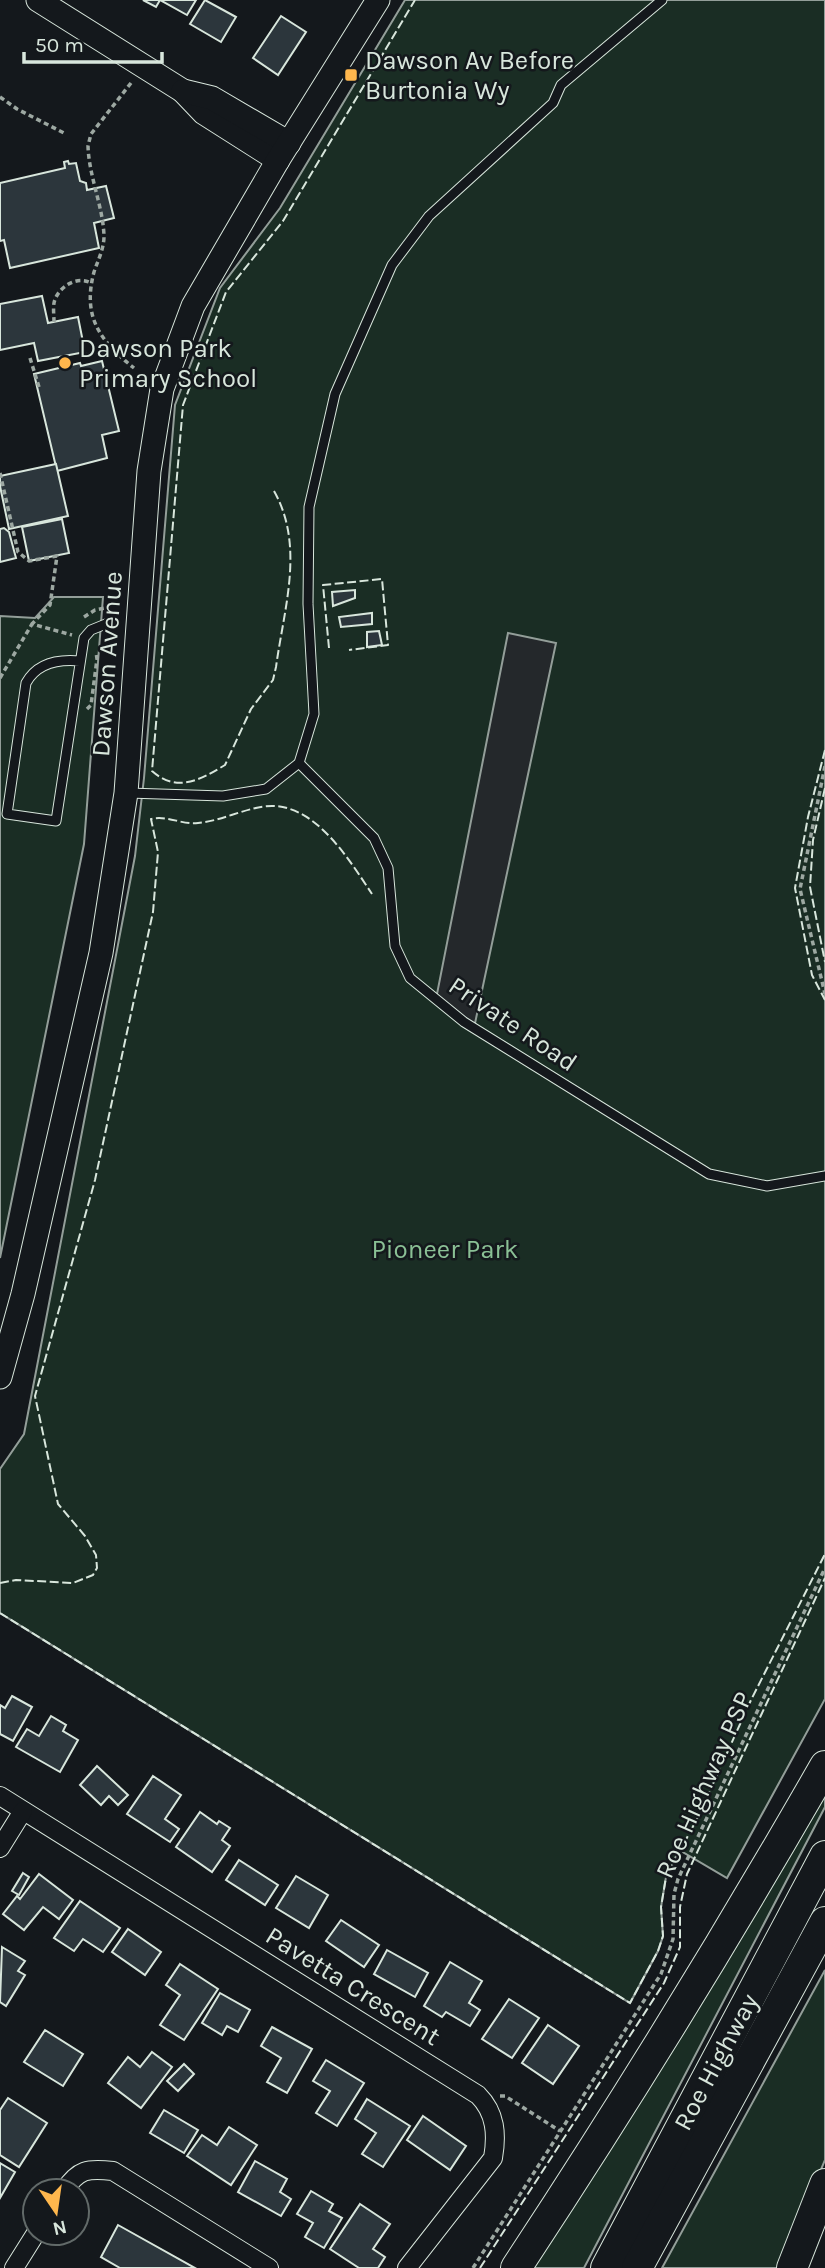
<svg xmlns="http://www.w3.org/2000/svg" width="825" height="2268" font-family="Karla,sans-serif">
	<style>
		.green { fill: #1a2d24; stroke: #939e99; stroke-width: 2 }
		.parking { fill: #24282b; stroke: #939e99; stroke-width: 2 }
		.building { fill: #2c363c; stroke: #d8e6dc; stroke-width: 2 }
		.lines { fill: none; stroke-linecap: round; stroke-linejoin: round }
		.lane-casing { stroke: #d8e6dc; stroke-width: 11 }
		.street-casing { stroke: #d8e6dc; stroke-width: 20 }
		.secondary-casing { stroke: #d8e6dc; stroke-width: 25 }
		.highway-casing { stroke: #d8e6dc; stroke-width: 32 }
		.path { stroke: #9da8a2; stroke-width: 3.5; stroke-dasharray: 5 3.5; stroke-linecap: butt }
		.lane { stroke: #14181c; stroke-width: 9 }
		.street { stroke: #14181c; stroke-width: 18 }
		.secondary { stroke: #14181c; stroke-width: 23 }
		.highway { stroke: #14181c; stroke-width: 30 }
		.fence { stroke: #d8e6dc; stroke-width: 2; stroke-dasharray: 9 3.5; stroke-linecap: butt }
		.poi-dot { fill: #ffb74d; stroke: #14181c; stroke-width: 2.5 }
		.labels { text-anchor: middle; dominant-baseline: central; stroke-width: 5; stroke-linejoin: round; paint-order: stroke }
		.poi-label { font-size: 26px; fill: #d8e6dc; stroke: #14181c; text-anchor: start }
		.street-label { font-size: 26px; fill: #d8e6dc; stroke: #14181c }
		.park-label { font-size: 26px; fill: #8ac095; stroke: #14181c }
	</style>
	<rect width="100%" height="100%" fill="#14181c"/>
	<g class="green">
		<polygon points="405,0 825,0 825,1699 727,1878 679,1850 666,1877 661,1907 663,1936 658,1951 630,2003 0,1613 0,1469 24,1434 135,856 144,778 175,405 220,288 280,208"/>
		<polygon points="54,597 103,597 84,844 0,1258 0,616 35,618"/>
		<polygon points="825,1795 825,1807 584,2268 527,2268"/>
		<polygon points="825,1970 825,2160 780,2268 662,2268"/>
	</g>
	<polygon class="parking" points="508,633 556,643 474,1028 436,999"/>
	<g class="building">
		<polygon points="143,0 160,0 156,7"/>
		<polygon points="160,0 196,0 187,15"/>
		<polygon points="205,0 236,17 221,42 190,24"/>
		<polygon points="281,16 306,32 278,75 253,58"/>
		<polygon points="68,161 69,164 76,163 80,181 86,183 87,190 106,186 114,218 94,223 99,248 10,268 4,240 0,241 0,183 65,168 64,162"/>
		<polygon points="42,296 48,323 78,317 85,352 38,361 34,343 0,350 0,304"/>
		<polygon points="102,361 119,431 102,435 107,458 57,471 34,374 80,363 81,366"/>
		<polygon points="56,464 68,516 9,529 0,486 0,476"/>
		<polygon points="62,519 69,553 29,561 22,527"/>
		<polygon points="4,528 9,532 16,558 0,562 0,529"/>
		<polygon points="355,590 355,598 333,606 332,592"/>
		<polygon points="372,613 372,624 341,627 339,617"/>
		<polygon points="379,631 382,645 367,647 367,632"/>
		<polygon points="12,1696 32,1707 13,1741 0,1734 0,1705 5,1708"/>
		<polygon points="51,1716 66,1725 63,1731 78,1740 60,1772 16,1747 27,1729 39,1736"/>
		<polygon points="97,1766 128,1795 118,1805 109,1796 101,1805 80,1785"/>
		<polygon points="153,1776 181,1795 165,1819 179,1829 170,1842 127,1814"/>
		<polygon points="200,1812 217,1824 219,1821 230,1828 222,1840 230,1846 212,1872 176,1847"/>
		<polygon points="239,1860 278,1885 265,1905 226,1880"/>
		<polygon points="23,1873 29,1877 19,1895 12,1891"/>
		<polygon points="39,1874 73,1900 59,1919 43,1907 24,1930 3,1914 17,1896 20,1899"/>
		<polygon points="296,1876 328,1895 309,1928 276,1908"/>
		<polygon points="80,1901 120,1928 103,1952 83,1939 74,1951 54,1938"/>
		<polygon points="341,1920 379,1945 364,1967 326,1941"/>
		<polygon points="128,1929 161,1952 145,1975 112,1952"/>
		<polygon points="2,1947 25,1961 18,1971 25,1975 6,2006 0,2002"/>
		<polygon points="387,1950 428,1973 415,1997 374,1974"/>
		<polygon points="450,1962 482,1981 469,2003 480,2010 470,2026 446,2012 442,2017 424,2006"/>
		<polygon points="180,1964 218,1989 184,2040 160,2025 180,1995 166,1985"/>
		<polygon points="220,1993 250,2010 238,2032 227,2026 222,2035 202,2023"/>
		<polygon points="509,1999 539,2018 512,2058 482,2039"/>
		<polygon points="548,2025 579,2046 553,2084 522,2063"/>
		<polygon points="272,2027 312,2049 287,2093 267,2082 281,2058 261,2046"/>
		<polygon points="45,2030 83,2054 63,2086 24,2062"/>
		<polygon points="152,2052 172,2067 141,2108 108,2083 128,2057 140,2067"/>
		<polygon points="326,2060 364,2083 337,2126 316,2113 330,2091 313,2081"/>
		<polygon points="184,2064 194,2074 178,2091 167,2081"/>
		<polygon points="8,2098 47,2123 19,2167 0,2155 0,2110"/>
		<polygon points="367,2099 410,2126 383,2167 362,2154 376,2133 355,2119"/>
		<polygon points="164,2110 198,2130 184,2153 150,2133"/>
		<polygon points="423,2116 466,2146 450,2170 407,2140"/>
		<polygon points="229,2127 257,2145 231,2185 187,2156 202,2135 217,2145"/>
		<polygon points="255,2161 287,2179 280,2192 291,2199 281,2216 238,2192"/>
		<polygon points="0,2163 15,2172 0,2198"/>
		<polygon points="311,2191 333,2204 329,2211 342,2218 324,2248 305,2237 313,2223 297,2214"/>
		<polygon points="360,2204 390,2224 373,2249 385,2257 378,2268 359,2268 330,2249"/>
		<polygon points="118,2225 195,2268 120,2268 101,2257"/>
	</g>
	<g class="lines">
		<g class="lane-casing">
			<g id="lane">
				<path d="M80 661C59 659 37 663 26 683L7 814 56 821 84 638 91 630 113 621"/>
				<polyline points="299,763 374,838 388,868 395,946 410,978 464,1022 709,1174 767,1186 825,1176"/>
				<polyline points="128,793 223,796 266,789 299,763 314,714 308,604 309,507 335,394 392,265 429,216 553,103 561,85 662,0"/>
			</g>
		</g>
		<g class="street-casing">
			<g id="street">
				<path d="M0 1796 478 2095C496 2113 497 2135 493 2158L407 2268"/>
				<polyline points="0,1848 23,1811"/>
				<path d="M64 2191C78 2169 88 2168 113 2171L269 2268"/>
				<polyline points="14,2268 36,2233"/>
			</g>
		</g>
		<g class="secondary-casing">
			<g id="secondary">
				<polyline points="38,0 183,91 204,113 278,160"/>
				<polyline points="183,91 212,98 289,143"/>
				<polyline points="0,1377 23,1294 101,953 126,793 149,471 162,389 193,306 278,160 378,0"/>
			</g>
		</g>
		<g class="highway-casing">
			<g id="highway">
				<path d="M516 2268C624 2104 727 1937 825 1766"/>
				<polyline points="606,2268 825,1856"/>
				<polyline points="637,2268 825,1922"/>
				<polyline points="792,2268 825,2184"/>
			</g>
		</g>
		<g class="path">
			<path d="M131 83 91 134 88 146C89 177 103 206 104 236 104 249 98 260 94 272 82 317 100 341 134 368"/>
			<polyline points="0,97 17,109 66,134"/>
			<path d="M54 322C54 316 53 309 54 303 57 288 76 275 91 283"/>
			<polyline points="30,358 39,387"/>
			<polyline points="0,473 18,552 29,561 57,556 50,605 32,624"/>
			<polyline points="84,617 95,610 105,608"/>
			<polyline points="0,678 32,624 72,635"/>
			<polyline points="87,709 91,705 97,659 96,652"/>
			<polyline points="825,766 800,889 825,994"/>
			<polyline points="500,2096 505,2096 560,2131"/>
			<polyline points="473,2268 661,1974 673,1939 674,1894 678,1879 825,1568"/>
		</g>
		<use href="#lane" class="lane"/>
		<use href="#street" class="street"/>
		<use href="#secondary" class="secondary"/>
		<use href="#highway" class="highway"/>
		<g class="fence">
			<path d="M274 491C305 546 284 608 276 667L273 680 251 709 225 765C200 780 177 793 152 771L183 405 226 292 283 221 415 0"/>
			<polyline points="329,648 323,585 382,579 388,645 349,650"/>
			<polyline points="825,750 808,817 795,888 812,975 825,1000"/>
			<polyline points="825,788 813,840 810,887 825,962"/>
			<path d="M0 1583 16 1580 73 1583 93 1575 97 1568 96 1555 85 1536 58 1504 35 1396 95 1180 153 912 158 852 151 819C167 815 182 825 198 823 222 821 249 806 272 806 317 806 350 861 372 894"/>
			<polyline points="0,1613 630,2003 658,1951 663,1936 661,1907 666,1877 698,1817 751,1700 825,1554"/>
			<polyline points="480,2268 664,1983 680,1947 680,1907 687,1874 825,1578"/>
		</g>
	</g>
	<g class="poi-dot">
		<rect x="344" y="68" width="14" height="14" rx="3.5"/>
		<circle cx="65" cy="363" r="7"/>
	</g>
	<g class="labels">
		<g class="poi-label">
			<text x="365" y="60">Dawson Av Before<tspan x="365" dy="30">Burtonia Wy</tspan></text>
			<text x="79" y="348">Dawson Park<tspan x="79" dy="30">Primary School</tspan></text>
		</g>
		<g class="street-label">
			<text transform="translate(107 664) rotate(-86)">Dawson Avenue</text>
			<text transform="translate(513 1024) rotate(34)">Private Road</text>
			<text transform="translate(704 1785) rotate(-66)">Roe Highway PSP</text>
			<text transform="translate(353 1986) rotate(32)">Pavetta Crescent</text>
			<text transform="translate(716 2062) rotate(-62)">Roe Highway</text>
		</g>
		<g class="park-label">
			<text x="445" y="1249">Pioneer Park</text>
		</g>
	</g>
	<g transform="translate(56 2212) rotate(167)"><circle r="33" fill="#14181c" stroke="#626a69" stroke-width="2"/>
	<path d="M0-5L12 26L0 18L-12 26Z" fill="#ffb74d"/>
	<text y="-10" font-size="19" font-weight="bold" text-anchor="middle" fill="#d8e6dc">N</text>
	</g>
	<path d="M24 52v10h138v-10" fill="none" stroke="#d8e6dc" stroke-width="3.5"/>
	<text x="35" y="52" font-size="21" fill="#d8e6dc" stroke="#14181c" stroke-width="5" paint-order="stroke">50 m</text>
</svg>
